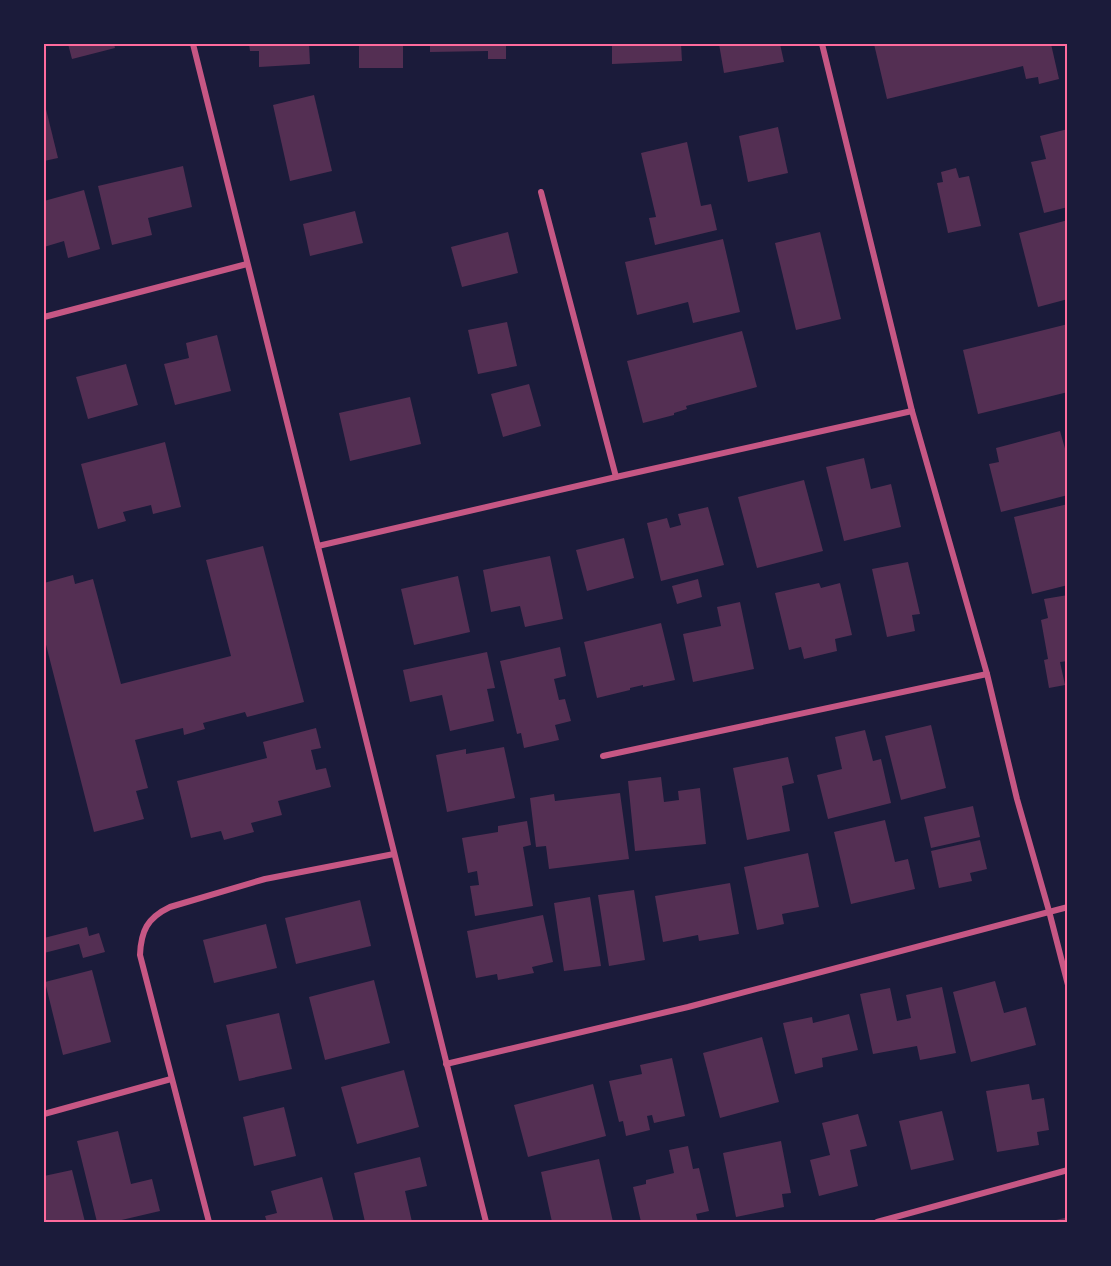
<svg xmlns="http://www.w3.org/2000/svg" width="1111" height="1266" font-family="Helvetica,sans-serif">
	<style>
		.building { fill: #542f53 }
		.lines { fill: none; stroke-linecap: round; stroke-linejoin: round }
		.minor { stroke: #c65784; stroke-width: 6 }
		.neatline { fill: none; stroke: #ff6b9d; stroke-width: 2 }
	</style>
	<rect width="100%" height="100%" fill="#1b1b3a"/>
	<g class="building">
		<polygon points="68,44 114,44 115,48 72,59"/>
		<polygon points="249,44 309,44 310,64 259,67 259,51 250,51"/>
		<rect x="359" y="44" width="44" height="24"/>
		<polygon points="430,44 506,44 506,59 488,59 488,51 430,52"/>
		<polygon points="612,44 681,44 682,61 612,64"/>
		<polygon points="719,44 780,44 784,62 724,73"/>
		<polygon points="874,44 1051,44 1059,79 1039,84 1038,77 1026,79 1023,66 887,99"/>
		<polygon points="314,95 332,171 290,181 273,105"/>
		<polygon points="44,101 58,158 44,161"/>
		<polygon points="778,127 788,173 748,182 739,136"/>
		<polygon points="1068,129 1068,207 1044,213 1031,162 1046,159 1040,136"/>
		<polygon points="687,142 701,206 711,204 717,230 655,245 649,218 656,217 641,153"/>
		<polygon points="183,166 192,207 148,218 152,235 112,245 98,186"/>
		<polygon points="956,168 959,178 969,176 981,226 948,233 937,183 943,182 941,172"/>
		<polygon points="84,190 100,249 68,258 64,241 44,247 44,201"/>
		<polygon points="355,211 363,243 310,256 303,224"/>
		<polygon points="1068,220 1068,299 1038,307 1019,233"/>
		<polygon points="508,232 518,273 462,287 451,247"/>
		<polygon points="820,232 841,319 796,330 775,243"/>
		<polygon points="723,239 740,312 693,323 688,302 637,315 625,262"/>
		<polygon points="507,322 517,366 478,374 468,330"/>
		<polygon points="1068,324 1068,392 978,414 963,350"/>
		<polygon points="742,331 757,387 686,406 687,409 674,413 674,415 643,423 627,361"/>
		<polygon points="217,335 231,391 175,405 164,364 189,358 186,343"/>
		<polygon points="126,364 138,405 88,419 76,377"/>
		<polygon points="529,384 541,426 503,437 491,394"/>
		<polygon points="410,397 421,444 350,461 339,413"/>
		<polygon points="1060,431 1068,459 1068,495 1001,512 989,464 999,462 996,448"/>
		<polygon points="165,442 181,507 153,514 151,505 123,512 126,521 98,529 81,464"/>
		<polygon points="864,458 871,489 891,484 901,527 844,541 826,467"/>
		<polygon points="804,480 823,551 757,568 738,497"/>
		<polygon points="1068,504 1068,585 1032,594 1014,517"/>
		<polygon points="708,507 724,565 661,581 647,523 667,518 670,528 681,525 678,514"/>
		<polygon points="624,538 634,578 587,591 576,550"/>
		<polygon points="263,546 304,702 247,717 245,712 203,723 205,729 184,735 183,728 135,740 148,788 136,791 144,819 94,832 44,637 44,583 73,575 75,584 93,579 121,684 231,656 206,560"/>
		<polygon points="550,556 563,619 525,627 520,606 491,612 483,570"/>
		<polygon points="908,562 920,614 912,615 915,631 887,637 872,569"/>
		<polygon points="458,576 470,632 414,645 401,589"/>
		<polygon points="698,579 702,597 677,604 672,586"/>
		<polygon points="819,583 821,588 840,583 852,635 835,639 837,651 804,659 801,647 789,650 775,593"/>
		<polygon points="1068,595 1068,661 1060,662 1065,685 1049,688 1044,660 1048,659 1041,620 1048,618 1044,599"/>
		<polygon points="740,602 754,669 693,682 683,634 721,626 717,607"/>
		<polygon points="661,623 675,680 643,687 643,685 630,688 630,690 597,698 584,642"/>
		<polygon points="560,647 566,676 554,679 559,700 565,699 571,721 555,725 559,740 524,748 521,733 517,734 500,661"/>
		<polygon points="487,652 495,688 487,689 494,721 450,731 442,695 410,702 403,670"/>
		<polygon points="931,725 946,788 901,800 885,736"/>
		<polygon points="316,728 321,748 311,750 316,770 326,768 331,787 278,801 282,815 251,823 254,832 224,840 221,831 191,838 177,781 267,758 263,742"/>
		<polygon points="865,730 873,761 881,759 891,803 828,819 817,775 842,769 835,737"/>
		<polygon points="504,747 515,798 447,812 436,755 466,749 466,754"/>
		<polygon points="788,757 794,783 782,786 790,831 747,840 733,768"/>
		<polygon points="661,777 664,802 679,800 678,791 700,788 706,844 635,851 628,781"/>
		<polygon points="620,793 629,859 549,869 546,846 536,847 530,798 554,794 555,801"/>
		<polygon points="973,806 980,837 931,848 924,817"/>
		<polygon points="885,820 895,862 908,859 915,889 851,904 834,832"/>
		<polygon points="527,821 531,845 523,847 533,906 475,916 470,886 479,885 477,871 468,873 462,838 498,832 498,826"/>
		<polygon points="980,840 987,869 970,873 972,881 939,888 931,851"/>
		<polygon points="808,853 819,907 782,914 784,924 757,930 744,867"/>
		<polygon points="730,883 739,934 699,941 698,935 663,942 655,896"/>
		<polygon points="634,890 645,960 609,966 598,895"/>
		<polygon points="590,897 601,966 564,971 554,903"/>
		<polygon points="360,900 371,946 296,964 285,918"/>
		<polygon points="543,915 553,962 532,967 534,973 498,980 497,974 476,978 467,931"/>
		<polygon points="266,924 277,968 214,983 203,940"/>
		<polygon points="87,927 89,936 99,933 105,952 83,958 79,944 44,953 44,938"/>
		<polygon points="92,970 111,1042 63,1055 45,982"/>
		<polygon points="374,980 390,1043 325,1060 309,997"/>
		<polygon points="995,981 1004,1013 1026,1007 1036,1045 971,1062 953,992"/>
		<polygon points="942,987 956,1053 920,1060 917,1046 873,1054 860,994 890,988 897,1021 911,1018 906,995"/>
		<polygon points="279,1013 292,1069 239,1081 226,1025"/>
		<polygon points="849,1014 858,1050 822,1058 823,1067 795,1074 783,1023 812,1017 813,1023"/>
		<polygon points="762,1037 779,1102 720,1118 703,1053"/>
		<polygon points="672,1058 685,1116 654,1123 652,1115 647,1116 650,1130 626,1136 623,1121 619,1122 609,1081 642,1074 640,1065"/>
		<polygon points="404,1070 419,1127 357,1144 341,1087"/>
		<polygon points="593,1084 606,1136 528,1157 514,1105"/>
		<polygon points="1029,1084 1032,1100 1044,1098 1049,1130 1037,1132 1039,1145 997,1152 986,1091"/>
		<polygon points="284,1107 296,1156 254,1166 243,1117"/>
		<polygon points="942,1111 954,1160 911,1170 899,1121"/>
		<polygon points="858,1114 867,1146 850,1150 858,1186 819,1196 810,1160 830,1155 822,1123"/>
		<polygon points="118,1131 131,1184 152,1179 160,1211 113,1222 97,1222 77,1141"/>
		<polygon points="781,1141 791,1193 782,1194 784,1207 736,1217 723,1153"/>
		<polygon points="688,1146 693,1169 699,1168 709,1211 696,1214 698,1222 672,1222 671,1220 660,1222 641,1222 633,1187 646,1184 646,1180 674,1173 669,1150"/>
		<polygon points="420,1157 427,1186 405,1191 412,1222 365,1222 354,1173"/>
		<polygon points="599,1159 613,1222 552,1222 541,1172"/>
		<polygon points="72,1170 85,1222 44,1222 44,1176"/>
		<polygon points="322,1177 334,1222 267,1222 265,1216 277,1213 271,1191"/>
		<polygon points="1068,1217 1068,1222 1048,1222"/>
	</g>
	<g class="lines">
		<g class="minor">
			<polyline points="193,44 486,1222"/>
			<polyline points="822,44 912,411 987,674 1017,799 1049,911 1068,985"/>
			<polyline points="541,192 616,477"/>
			<polyline points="44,317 247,264"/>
			<polyline points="318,546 616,477 912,411"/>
			<polyline points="603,756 987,674"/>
			<polyline points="446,1064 688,1007 1068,907"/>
			<polyline points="44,1114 171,1079"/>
			<path d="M209 1222 140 955C141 931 147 918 170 907L265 879 394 854"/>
			<polyline points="877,1222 1068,1170"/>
		</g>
	</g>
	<rect width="1111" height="1266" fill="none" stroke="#1b1b3a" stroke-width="90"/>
	<rect x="45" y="45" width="1021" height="1176" class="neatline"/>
</svg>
